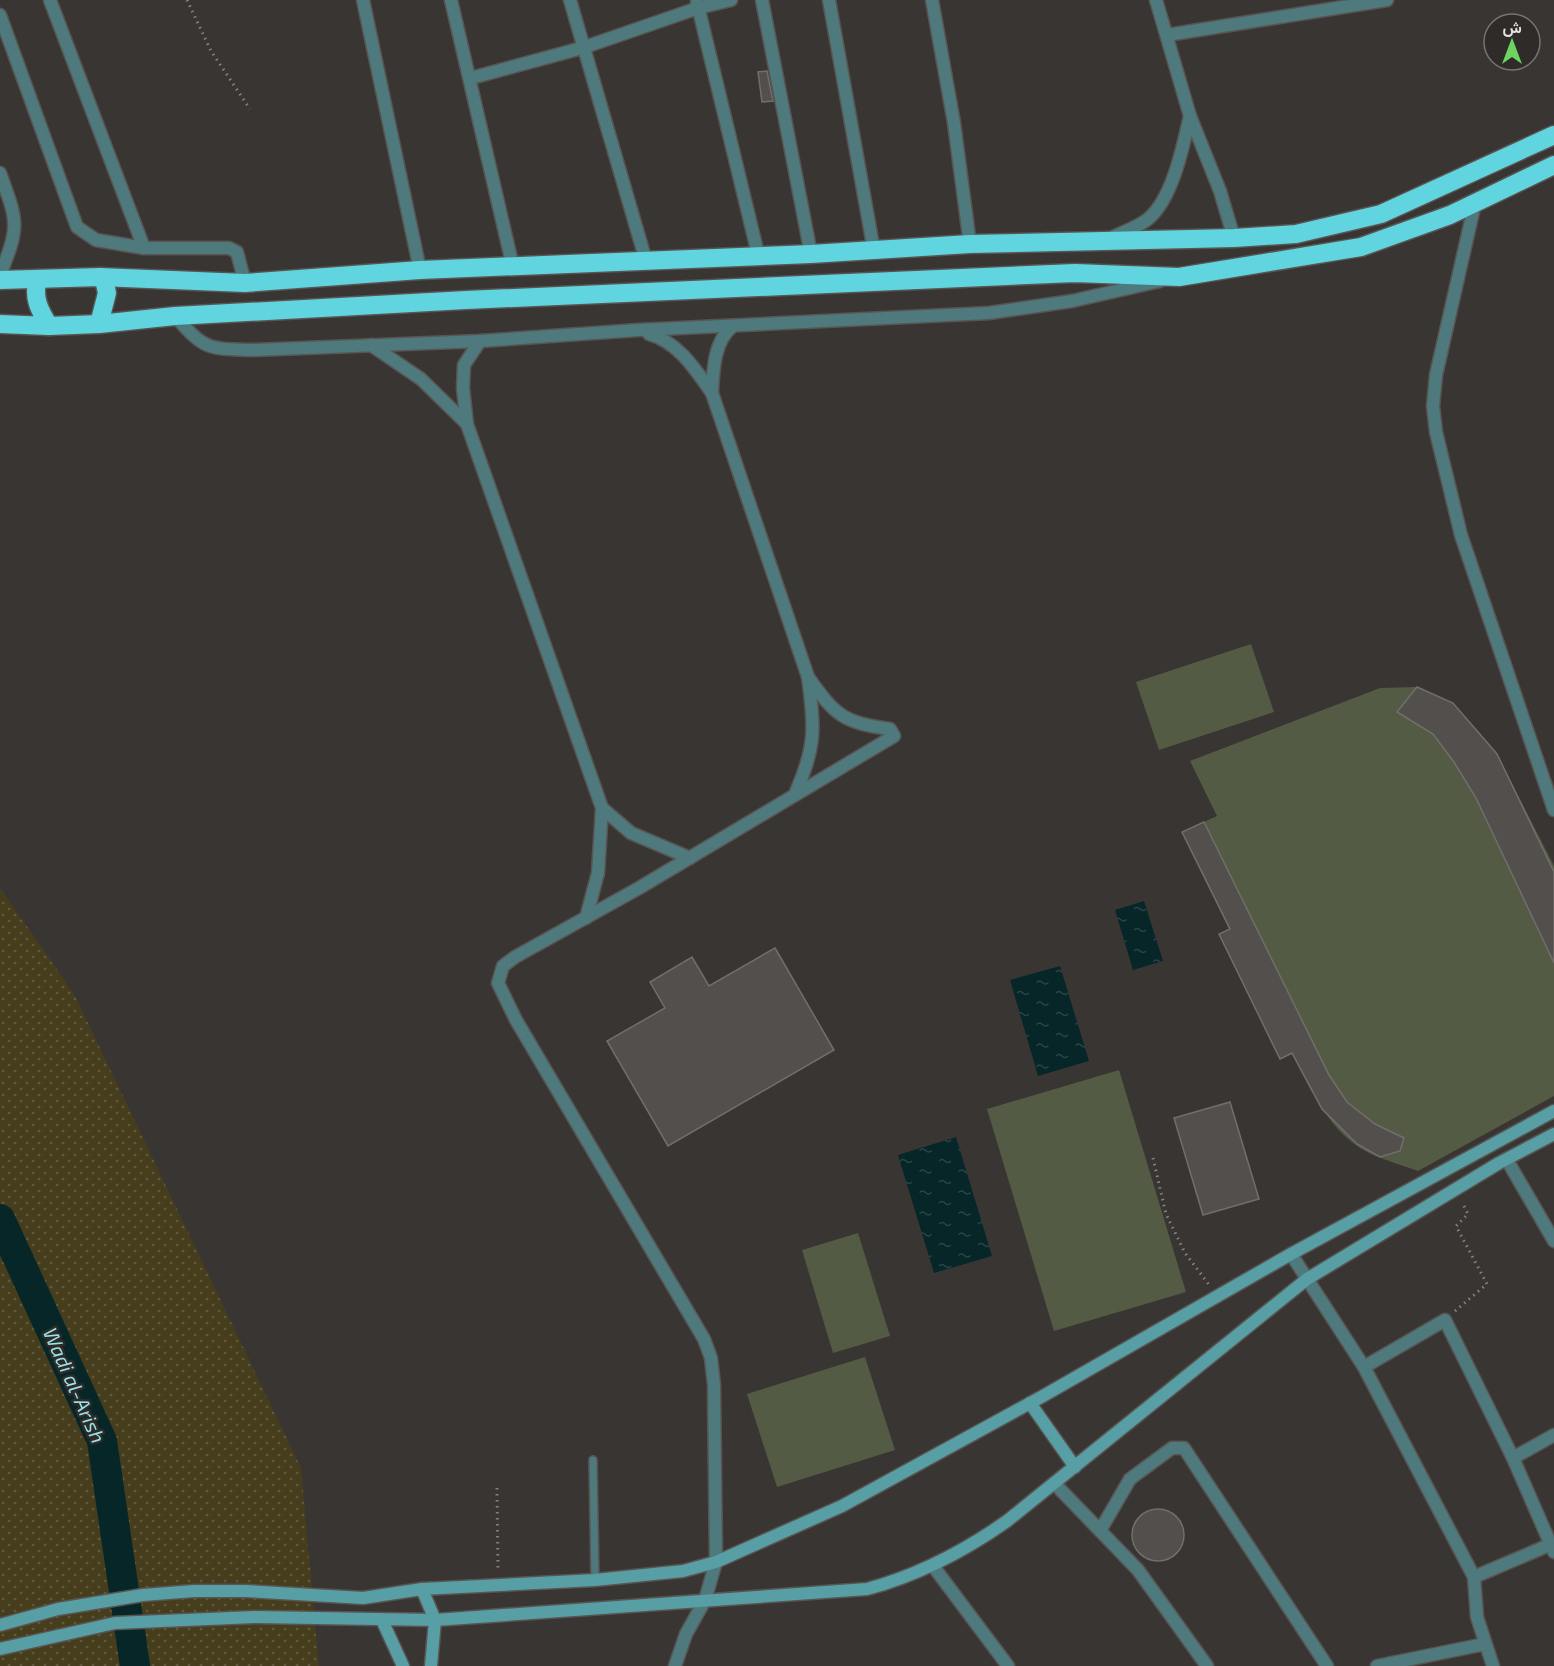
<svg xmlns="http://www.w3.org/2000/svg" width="1554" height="1666" font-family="'Exo 2',Vazirmatn,sans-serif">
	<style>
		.sand { fill: url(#sand-dots) }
		.pitch { fill: #545b44 }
		.water { fill: url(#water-ripples) }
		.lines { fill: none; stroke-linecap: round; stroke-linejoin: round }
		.river { stroke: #062628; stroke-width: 30 }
		.building { fill: #534f4c; stroke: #726e6b; stroke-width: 1.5 }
		.lane-casing { stroke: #585451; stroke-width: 10 }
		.street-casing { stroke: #585451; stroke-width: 15 }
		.secondary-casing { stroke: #585451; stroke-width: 15 }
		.highway-casing { stroke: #585451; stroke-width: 21 }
		.path { stroke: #868280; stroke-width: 3; stroke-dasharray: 1.5 4.5; stroke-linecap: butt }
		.lane { stroke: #4e797d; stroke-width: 7 }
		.street { stroke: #4e797d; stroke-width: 12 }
		.secondary { stroke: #579ea5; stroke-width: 12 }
		.highway { stroke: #60d4df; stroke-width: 18 }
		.labels { text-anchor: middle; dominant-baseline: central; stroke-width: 5; stroke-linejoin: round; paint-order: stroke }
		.water-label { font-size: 20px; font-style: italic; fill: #97e3e9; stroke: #2f2b28 }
	</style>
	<defs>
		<pattern id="sand-dots" width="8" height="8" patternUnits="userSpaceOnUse" patternTransform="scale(1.5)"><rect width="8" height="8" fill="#463d1d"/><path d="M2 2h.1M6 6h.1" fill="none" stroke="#61593d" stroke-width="1.8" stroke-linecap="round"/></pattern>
		<pattern id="water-ripples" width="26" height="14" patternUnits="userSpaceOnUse" patternTransform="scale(1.5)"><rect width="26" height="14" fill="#062628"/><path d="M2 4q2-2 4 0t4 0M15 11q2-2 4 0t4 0" fill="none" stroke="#2a4547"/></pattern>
	</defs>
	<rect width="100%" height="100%" fill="#393532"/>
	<polygon class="sand" points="0,888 74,994 301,1468 319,1666 0,1666"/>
	<g class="pitch">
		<polygon points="1251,644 1274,712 1159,750 1136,682"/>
		<path d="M1417 687 1453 703 1497 754 1554 866V1096L1418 1171C1396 1163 1371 1157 1353 1143 1324 1120 1309 1086 1292 1054L1280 1059 1219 934 1229 929 1182 832 1217 816 1190 761 1380 688Z"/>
		<polygon points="1119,1070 1186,1292 1054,1331 987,1109"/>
		<polygon points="858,1233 890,1336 833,1353 802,1250"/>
		<polygon points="865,1357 895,1450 777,1487 747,1394"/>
	</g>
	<g class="water">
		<polygon points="1144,901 1163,961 1133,970 1115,910"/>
		<polygon points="1060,966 1089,1061 1038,1076 1010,980"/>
		<polygon points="956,1137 992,1256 934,1273 898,1155"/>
	</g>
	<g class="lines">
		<polyline class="river" points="0,1219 102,1441 135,1666"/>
	</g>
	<g class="building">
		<polygon points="767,71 773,101 762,102 758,72"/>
		<polygon points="1417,687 1453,703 1497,754 1554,872 1554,963 1476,798 1454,762 1433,734 1397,712"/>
		<polygon points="1204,822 1329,1075 1347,1102 1375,1124 1404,1138 1400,1151 1380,1157 1357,1144 1322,1109 1292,1053 1280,1059 1219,934 1230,929 1182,832"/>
		<polygon points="775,948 834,1050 668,1146 607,1041 665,1008 650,982 692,957 709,986"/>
		<polygon points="1230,1102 1259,1199 1203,1215 1174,1118"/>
		<circle cx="1158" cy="1535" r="26"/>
	</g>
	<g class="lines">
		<g class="lane-casing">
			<polyline id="lane" points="593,1460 595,1580"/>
		</g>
		<g class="street-casing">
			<g id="street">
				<polyline points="50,0 144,248 229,248 237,252 245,283"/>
				<polyline points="363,0 420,270"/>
				<polyline points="451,0 513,267"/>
				<polyline points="570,0 646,261"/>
				<polyline points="762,0 811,254"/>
				<polyline points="829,0 874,251"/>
				<polyline points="932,0 954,123 970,244"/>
				<polyline points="1156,0 1190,116 1220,191 1234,238"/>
				<polyline points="697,2 758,254"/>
				<polyline points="0,15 77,227 96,240 144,248"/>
				<polyline points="1167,35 1387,0"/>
				<polyline points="471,78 582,48 698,8 731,0"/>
				<path d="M0 173C18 223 20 225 0 275"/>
				<polyline points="1475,203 1436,375 1433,406 1436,432 1461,535 1554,810"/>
				<path d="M1111 238C1123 232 1138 227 1148 219 1173 198 1183 146 1190 116"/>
				<path d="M175 316C204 349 207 349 251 350L480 341 638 330 989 313 1072 301 1160 281"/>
				<path d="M733 326C714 340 713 371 712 393L808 677C815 727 816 746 796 792"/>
				<path d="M649 334C678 342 695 369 712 393"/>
				<polyline points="480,341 464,365 463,388 467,424 602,808 598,873 586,918"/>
				<polyline points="371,345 421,379 467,424"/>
				<polyline points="602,808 631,833 690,858"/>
				<polyline points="1507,1160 1554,1241"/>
				<polyline points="1291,1254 1364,1367 1474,1577 1477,1617 1493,1666"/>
				<polyline points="1364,1367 1445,1320 1513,1458 1554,1552"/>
				<polyline points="1513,1458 1554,1435"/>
				<polyline points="1054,1483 1138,1570 1207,1666"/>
				<polyline points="1101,1529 1130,1479 1172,1448 1184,1448 1327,1666"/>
				<polyline points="933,1566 1008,1666"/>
				<polyline points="1474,1577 1554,1543"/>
				<path d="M675 1666 686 1634 705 1600 716 1562 714 1385 711 1358 704 1339 516 1020 498 983 503 966 515 957 639 888 894 736 890 729C842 722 836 716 808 677"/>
				<polyline points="1377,1666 1485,1644"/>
			</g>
		</g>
		<g class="secondary-casing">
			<g id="secondary">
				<polyline points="1030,1403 1075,1467"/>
				<polyline points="422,1589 435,1620 431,1666"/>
				<polyline points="382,1620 403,1666"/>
				<polyline points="0,1625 58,1609 143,1595 194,1591 246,1591 363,1598 422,1589 595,1580 683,1571 716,1562 842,1506 1043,1396 1291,1254 1554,1111"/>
				<path d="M0 1649 115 1623 255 1617 435 1620 867 1589C919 1575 963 1552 1007 1521L1307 1279 1499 1163 1554 1134"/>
			</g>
		</g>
		<g class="highway-casing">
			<g id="highway">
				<path d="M38 279C32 297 40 311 49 326"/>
				<polyline points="0,280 100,277 245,283 420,270 811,254 970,244 1234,238 1296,234 1381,214 1554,135"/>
				<polyline points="0,324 49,326 99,324 175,316 466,300 1075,273 1179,277 1361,247 1450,215 1554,165"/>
				<polyline points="99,324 107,293 104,279 100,277"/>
			</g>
		</g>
		<g class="path">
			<polyline points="187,0 211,51 250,109"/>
			<polyline points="1153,1158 1166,1214 1185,1253 1210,1286"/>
			<polyline points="1455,1311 1487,1284 1456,1226 1468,1214 1462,1202"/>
			<polyline points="497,1488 498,1571"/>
		</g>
		<use href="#lane" class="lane"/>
		<use href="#street" class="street"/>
		<use href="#secondary" class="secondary"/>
		<use href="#highway" class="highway"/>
	</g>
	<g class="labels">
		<g class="water-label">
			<text transform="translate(75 1385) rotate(66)">Wadi al-Arish</text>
		</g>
	</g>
	<g transform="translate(1512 42)"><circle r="28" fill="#2f2b28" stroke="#777371" stroke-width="1.5"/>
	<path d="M0-4.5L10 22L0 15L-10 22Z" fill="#6dd361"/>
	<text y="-9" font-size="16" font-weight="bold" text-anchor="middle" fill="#e3e0de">ش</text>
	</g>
</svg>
